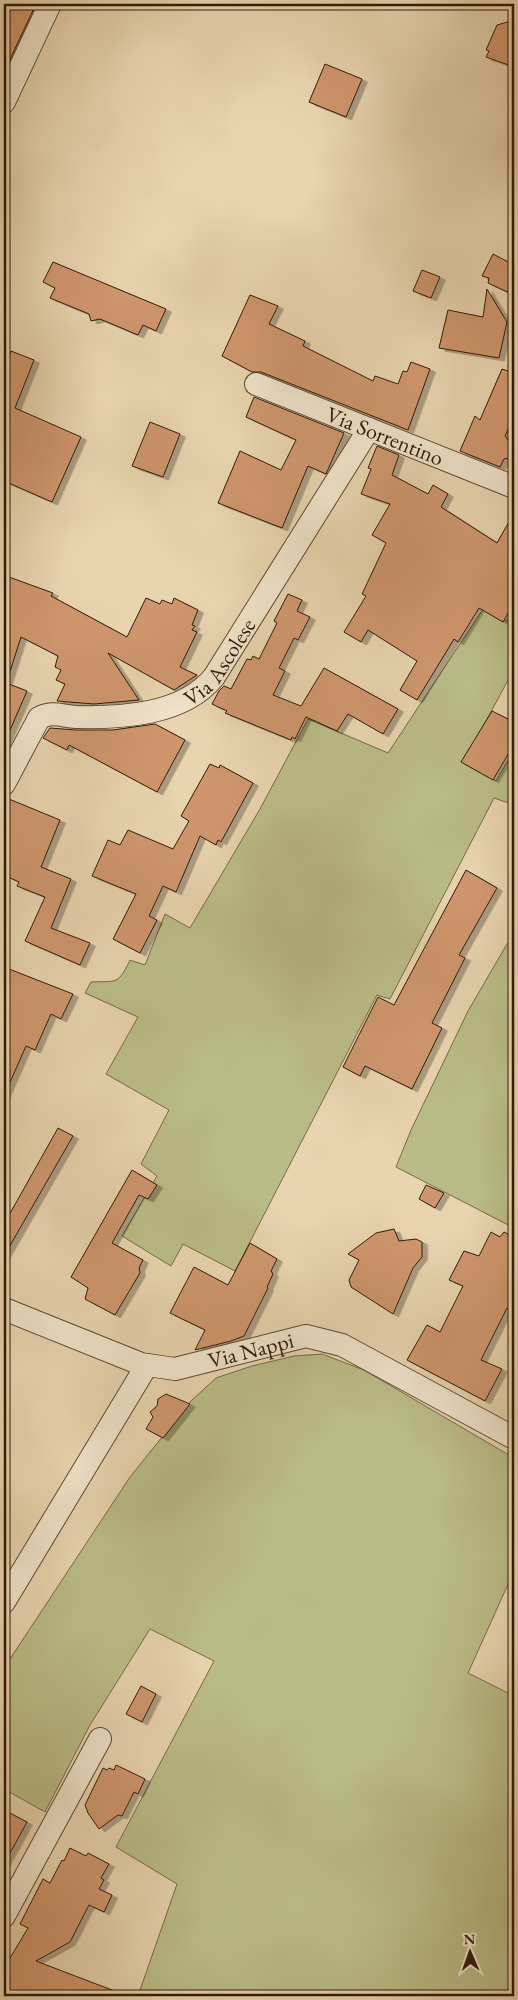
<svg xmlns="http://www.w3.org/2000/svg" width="518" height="2000" font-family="'EB Garamond',serif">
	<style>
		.green { fill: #babc87; stroke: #756b47 }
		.building { fill: #cf966d; stroke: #301a07; filter: url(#shadow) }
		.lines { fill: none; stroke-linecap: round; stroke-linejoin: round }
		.street-casing { stroke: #5e4831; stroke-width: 24 }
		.street { stroke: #f0e3cb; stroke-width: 22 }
		.labels { text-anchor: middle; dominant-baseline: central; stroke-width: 5; stroke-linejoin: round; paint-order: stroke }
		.street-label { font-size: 22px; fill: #301a07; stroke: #f0e3cb }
	</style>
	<defs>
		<filter id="shadow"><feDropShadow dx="5.5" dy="3" stdDeviation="0" flood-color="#0004"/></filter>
	</defs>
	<rect width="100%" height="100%" fill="#e8d4af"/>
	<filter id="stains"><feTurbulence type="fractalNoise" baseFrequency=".004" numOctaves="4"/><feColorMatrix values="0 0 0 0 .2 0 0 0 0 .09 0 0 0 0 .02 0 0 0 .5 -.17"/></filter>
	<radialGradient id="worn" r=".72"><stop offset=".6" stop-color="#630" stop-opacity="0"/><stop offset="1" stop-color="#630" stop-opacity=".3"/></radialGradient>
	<g class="green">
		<path d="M514 608V669L464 762 496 781 514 750V805L494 798 390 999 377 995 235 1271 183 1244 171 1266 122 1236 157 1176 141 1164 169 1110 106 1074 138 1017 85 993 91 982C117 981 118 985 130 960L145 965 165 914 190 928 260 809 308 719 388 753 483 609 507 621Z"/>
		<polygon points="514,932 514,1228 396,1167 411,1130 468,1011"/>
		<polygon points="322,1354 364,1370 514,1458 514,1571 468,1673 512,1695 514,1692 514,1996 485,1996 478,1993 476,1996 138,1996 177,1884 116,1847 214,1661 150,1629 90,1725 45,1812 4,1789 4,1668 130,1477 191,1401 216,1378 252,1366 294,1356"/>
	</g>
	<g class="building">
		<polygon points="4,4 36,4 4,72"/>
		<polygon points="514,20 514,67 486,57 489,51 486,50 497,25"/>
		<polygon points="325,64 362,79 346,117 309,102"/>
		<polygon points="493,254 514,265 514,295 488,283 489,278 482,276"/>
		<polygon points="53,262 166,309 156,331 143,325 138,335 100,319 91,321 89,314 50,298 55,288 43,282"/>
		<polygon points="422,270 440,277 431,298 413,291"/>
		<polygon points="487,289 507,322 499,358 439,348 448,310 483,317"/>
		<polygon points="250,295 278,306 269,324 305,341 303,346 373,381 375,376 398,384 403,371 407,372 411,362 430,369 408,430 261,372 252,372 222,356"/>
		<polygon points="11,351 34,360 15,408 81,437 52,502 4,481 4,370"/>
		<polygon points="502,369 514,373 514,417 505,436 514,448 514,457 504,459 500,467 460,451 475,416 480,420"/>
		<polygon points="254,397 344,433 326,474 308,466 282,528 218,503 240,451 281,470 296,440 246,417"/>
		<polygon points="150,422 180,434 163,477 132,466"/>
		<polygon points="377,446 399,455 392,475 428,494 433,485 448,494 441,507 497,543 514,513 514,603 503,622 479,608 458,642 454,639 417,700 400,690 417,661 368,630 361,642 344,632 366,596 362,594 386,543 372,535 390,504 361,494 371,469 368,468"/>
		<polygon points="9,577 53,593 51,596 127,637 146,598 160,604 162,600 172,604 174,598 198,610 192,625 195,626 192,630 197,632 180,667 197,675 174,690 108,653 139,700 94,704 57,701 65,684 56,680 61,670 55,667 58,656 21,637 7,681 4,680 4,590"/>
		<polygon points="288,594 302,600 297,611 310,617 298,640 294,638 279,668 285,671 273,695 301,706 324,668 398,709 383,734 348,714 337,731 306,717 295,739 292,737 291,740 225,713 227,711 212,704 219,691 224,686 231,689 247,659 251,660 253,656 259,659 277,623 274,621"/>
		<polygon points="4,682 27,691 4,744"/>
		<polygon points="492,711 514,722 514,744 493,780 461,762"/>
		<polygon points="155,724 185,740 157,792 69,745 67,750 43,738 50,728 76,730 113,730"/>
		<polygon points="210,764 219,768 220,765 253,783 221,842 218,840 216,845 200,836 176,892 163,886 149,916 157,920 140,953 113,939 136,894 92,876 108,840 120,845 128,830 173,849 189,821 181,816"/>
		<polygon points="4,797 60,820 41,867 71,879 51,928 90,943 80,965 25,941 45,897 17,886 19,882 4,875"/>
		<polygon points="466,870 497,888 459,955 465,958 432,1023 442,1028 412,1089 365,1066 360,1076 343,1067 378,997 394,1005"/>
		<polygon points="4,967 73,994 61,1019 51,1014 35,1050 26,1046 4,1096"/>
		<polygon points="58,1128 73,1136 4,1256 4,1224"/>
		<polygon points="132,1170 157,1185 148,1199 139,1195 112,1243 143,1260 139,1268 140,1273 115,1315 85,1299 88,1288 71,1277"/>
		<polygon points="426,1185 444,1193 435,1208 419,1199"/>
		<polygon points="394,1229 399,1241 416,1239 422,1242 422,1257 413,1268 393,1314 351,1287 349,1280 359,1260 348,1254 376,1233"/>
		<polygon points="491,1232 500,1237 504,1232 514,1237 514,1312 507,1308 481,1360 502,1369 485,1401 407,1360 427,1325 440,1332 463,1286 449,1280 464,1251 479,1256"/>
		<polygon points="250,1243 277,1259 271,1271 273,1274 267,1287 268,1288 244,1336 231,1341 195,1350 205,1330 170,1313 194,1267 228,1285"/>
		<polygon points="166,1394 190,1404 163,1438 146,1429 153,1417 150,1412 157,1406 158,1399"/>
		<polygon points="141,1686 156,1694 142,1722 126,1714"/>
		<polygon points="116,1765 145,1779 138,1794 134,1792 122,1816 118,1815 99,1829 88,1813 85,1805 103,1768 107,1770 109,1768 114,1770"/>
		<polygon points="4,1810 27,1822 4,1864"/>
		<polygon points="70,1848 86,1856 88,1853 109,1864 101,1878 104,1880 99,1889 112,1895 104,1912 89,1905 70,1942 36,1961 125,1995 124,1996 4,1996 4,1968 28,1928 20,1924 43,1879 50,1883 62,1860 64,1861"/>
	</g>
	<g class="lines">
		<g class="street-casing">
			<g id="street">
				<polyline points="4,102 50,4"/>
				<path id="s1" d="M256 384 514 487"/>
				<path id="s2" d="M4 784 39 718C52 711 61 716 76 717 122 718 183 715 214 677L369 429"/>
				<path id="s3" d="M4 1309 141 1364 175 1369 306 1336 342 1345 514 1438"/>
				<polyline points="4,1602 147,1365"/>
				<polyline points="4,1916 100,1739"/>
			</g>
		</g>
		<use href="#street" class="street"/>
	</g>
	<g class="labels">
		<g class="street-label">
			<text stroke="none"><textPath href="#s1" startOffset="139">Via Sorrentino</textPath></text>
			<text stroke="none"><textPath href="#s2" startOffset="276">Via Ascolese</textPath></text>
			<text stroke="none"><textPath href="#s3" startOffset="260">Via Nappi</textPath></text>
		</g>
	</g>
	<rect width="518" height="2000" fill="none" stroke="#e8d4af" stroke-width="20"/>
	<rect x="5" y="5" width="508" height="1990" fill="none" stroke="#301a07" stroke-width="2.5"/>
	<rect x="10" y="10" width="498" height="1980" fill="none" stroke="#301a07"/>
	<g transform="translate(470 1952) rotate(358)" stroke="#f0e3cb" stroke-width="4" paint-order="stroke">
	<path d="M0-4L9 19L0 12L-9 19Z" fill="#301a07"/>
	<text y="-8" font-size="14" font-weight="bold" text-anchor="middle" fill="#301a07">N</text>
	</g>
	<rect width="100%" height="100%" filter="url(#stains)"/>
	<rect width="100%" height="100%" fill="url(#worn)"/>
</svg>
